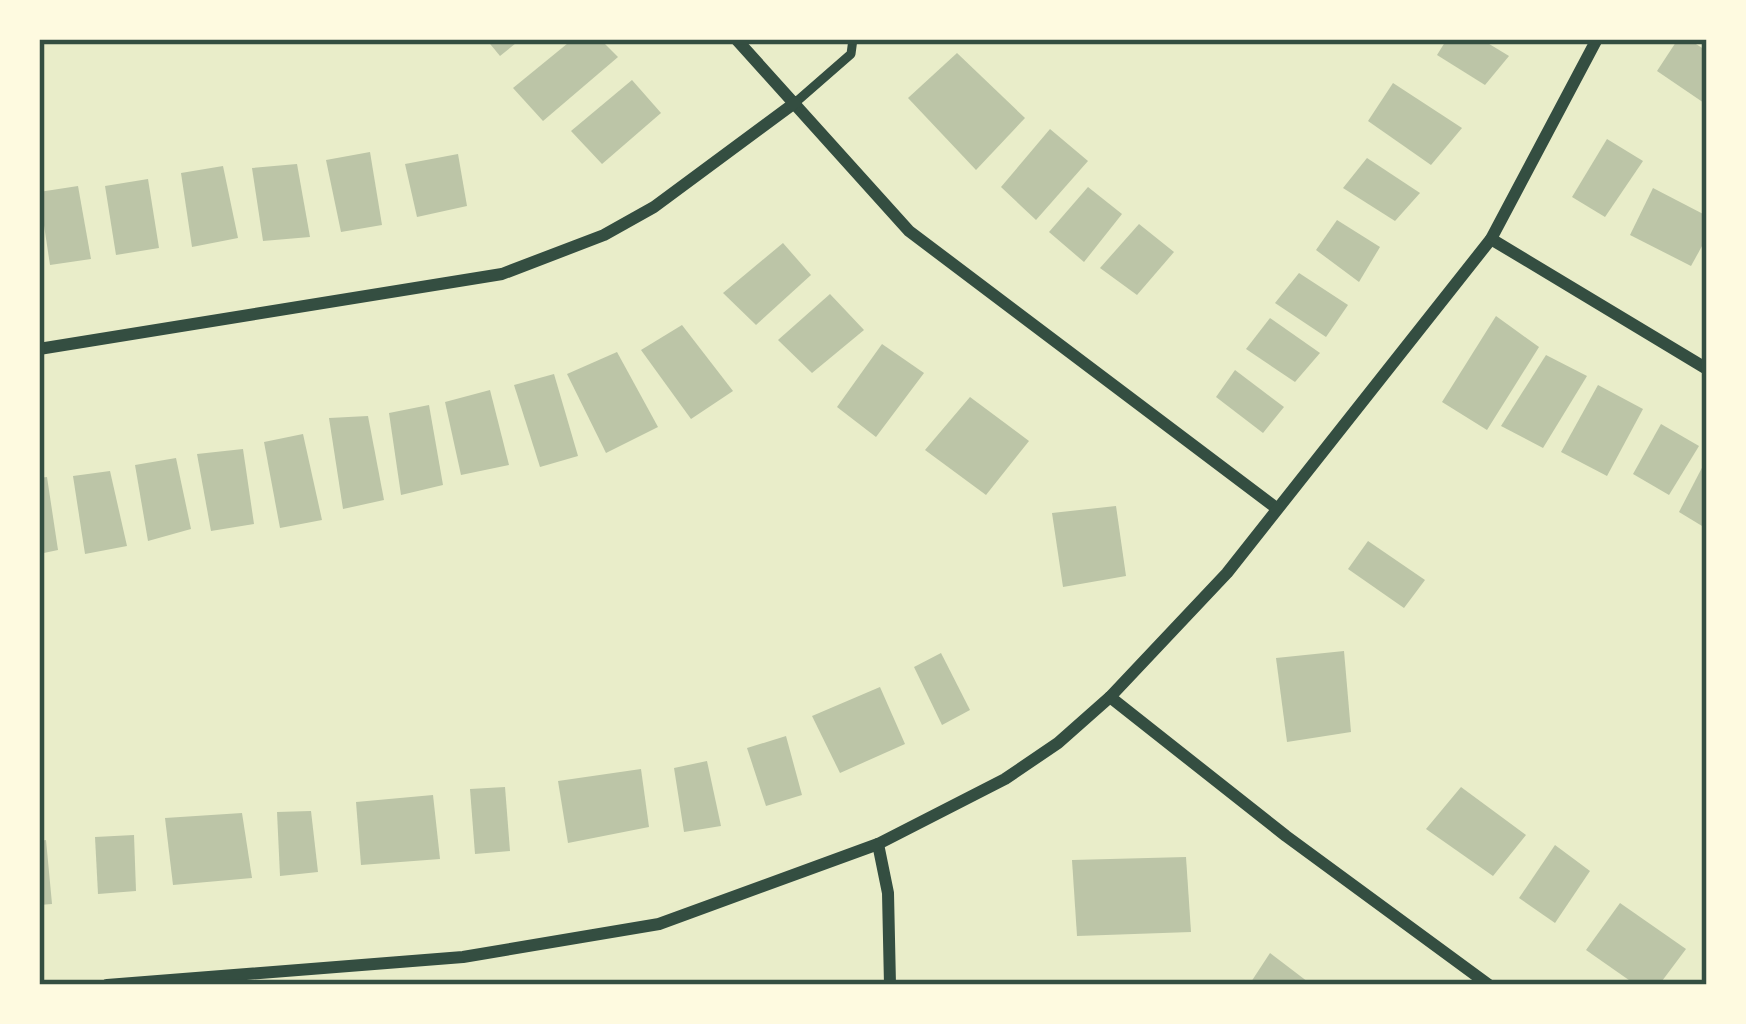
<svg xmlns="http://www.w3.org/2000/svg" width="1746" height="1024" font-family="'Alegreya Sans',sans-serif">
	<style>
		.building { fill: #bcc5a7 }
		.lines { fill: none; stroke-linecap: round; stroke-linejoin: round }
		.service { stroke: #344e41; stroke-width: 9 }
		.minor { stroke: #344e41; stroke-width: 12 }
		.neatline { fill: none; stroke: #344e41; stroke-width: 4.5 }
	</style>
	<rect width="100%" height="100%" fill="#e9edc9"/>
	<g class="building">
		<polygon points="486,39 521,39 500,56"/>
		<polygon points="573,39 600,39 618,57 543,121 513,88"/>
		<polygon points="1447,39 1481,39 1509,56 1485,85 1437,55"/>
		<polygon points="1678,39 1688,39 1707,51 1707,105 1657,71"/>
		<polygon points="957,53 1025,118 976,170 908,98"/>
		<polygon points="632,80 661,113 602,164 571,131"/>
		<polygon points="1393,83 1462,128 1431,165 1368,121"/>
		<polygon points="1050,129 1088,161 1036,220 1001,187"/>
		<polygon points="1607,139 1643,161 1605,217 1572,197"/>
		<polygon points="370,152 382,225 341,232 326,160"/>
		<polygon points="458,154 467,206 417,217 405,164"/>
		<polygon points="1367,158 1420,193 1395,221 1343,188"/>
		<polygon points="297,164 310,237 263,241 252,168"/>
		<polygon points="223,166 238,238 192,247 181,173"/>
		<polygon points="148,179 159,248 116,255 105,186"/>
		<polygon points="78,186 91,259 50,265 39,192"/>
		<polygon points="1088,187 1122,214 1084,262 1049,232"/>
		<polygon points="1653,188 1707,216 1707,237 1691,266 1630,235"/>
		<polygon points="1337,220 1380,247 1359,282 1316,250"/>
		<polygon points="1139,224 1174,252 1137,295 1100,268"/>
		<polygon points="783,243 811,275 756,325 723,293"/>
		<polygon points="1299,273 1348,305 1326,337 1275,303"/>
		<polygon points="830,294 864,330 812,373 778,340"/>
		<polygon points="1496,316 1539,347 1487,430 1442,402"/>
		<polygon points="1270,318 1320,353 1295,382 1246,349"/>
		<polygon points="682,325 733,391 691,419 641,350"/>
		<polygon points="882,344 924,373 876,437 837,407"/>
		<polygon points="617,352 658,427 606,453 567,374"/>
		<polygon points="1546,355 1587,376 1543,448 1501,426"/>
		<polygon points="1235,370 1284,407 1263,433 1216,397"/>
		<polygon points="554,374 578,456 540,467 514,385"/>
		<polygon points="1598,385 1643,409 1607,476 1561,452"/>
		<polygon points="490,390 509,465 461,475 445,402"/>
		<polygon points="970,397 1029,441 986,495 925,450"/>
		<polygon points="429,405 443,485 401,495 389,413"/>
		<polygon points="368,416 384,500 343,509 329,418"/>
		<polygon points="1661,424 1699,446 1669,495 1633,474"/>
		<polygon points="303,434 322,520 280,528 264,442"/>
		<polygon points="243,449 254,524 211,531 197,454"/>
		<polygon points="176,458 191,529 148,541 135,465"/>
		<polygon points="1707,458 1707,529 1679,512"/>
		<polygon points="110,471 127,546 85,554 73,476"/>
		<polygon points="47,477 58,550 39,554 39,478"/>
		<polygon points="1116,506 1126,576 1063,587 1052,513"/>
		<polygon points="1368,541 1425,580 1404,608 1348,569"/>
		<polygon points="1344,651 1351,732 1287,742 1276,658"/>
		<polygon points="941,653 970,710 942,725 914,667"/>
		<polygon points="880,687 905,744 840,773 812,716"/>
		<polygon points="786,736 802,795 766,806 747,748"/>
		<polygon points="707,761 721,826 684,832 674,768"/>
		<polygon points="641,769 649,827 568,843 558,781"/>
		<polygon points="505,787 510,851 475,854 470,789"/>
		<polygon points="1461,787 1526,835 1493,876 1426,829"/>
		<polygon points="433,795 440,859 361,865 356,802"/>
		<polygon points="311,811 318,872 280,876 277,812"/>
		<polygon points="242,813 252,878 173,885 165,818"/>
		<polygon points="134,835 136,891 98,894 95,837"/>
		<polygon points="46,840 52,904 39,905 39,841"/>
		<polygon points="1555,845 1590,871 1555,923 1519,898"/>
		<polygon points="1186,857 1191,932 1077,936 1072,860"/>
		<polygon points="1620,903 1686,949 1659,985 1636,985 1586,950"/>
		<polygon points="1270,953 1312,985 1249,985"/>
	</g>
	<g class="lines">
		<polyline class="service" points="796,102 851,54 853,39"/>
		<g class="minor">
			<polyline points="736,39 909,231 1275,507"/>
			<polyline points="1491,239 1707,369"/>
			<polyline points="39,349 502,274 604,235 654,207 796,102"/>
			<polyline points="1110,697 1286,836 1489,985"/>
			<polyline points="878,844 888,893 890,985"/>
			<polyline points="107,985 463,957 659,924 878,844 1005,779 1058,743 1110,697 1227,573 1491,239 1597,39"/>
		</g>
	</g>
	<rect width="1746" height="1024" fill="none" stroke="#fefae0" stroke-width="84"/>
	<rect x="42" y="42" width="1662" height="940" class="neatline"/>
</svg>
